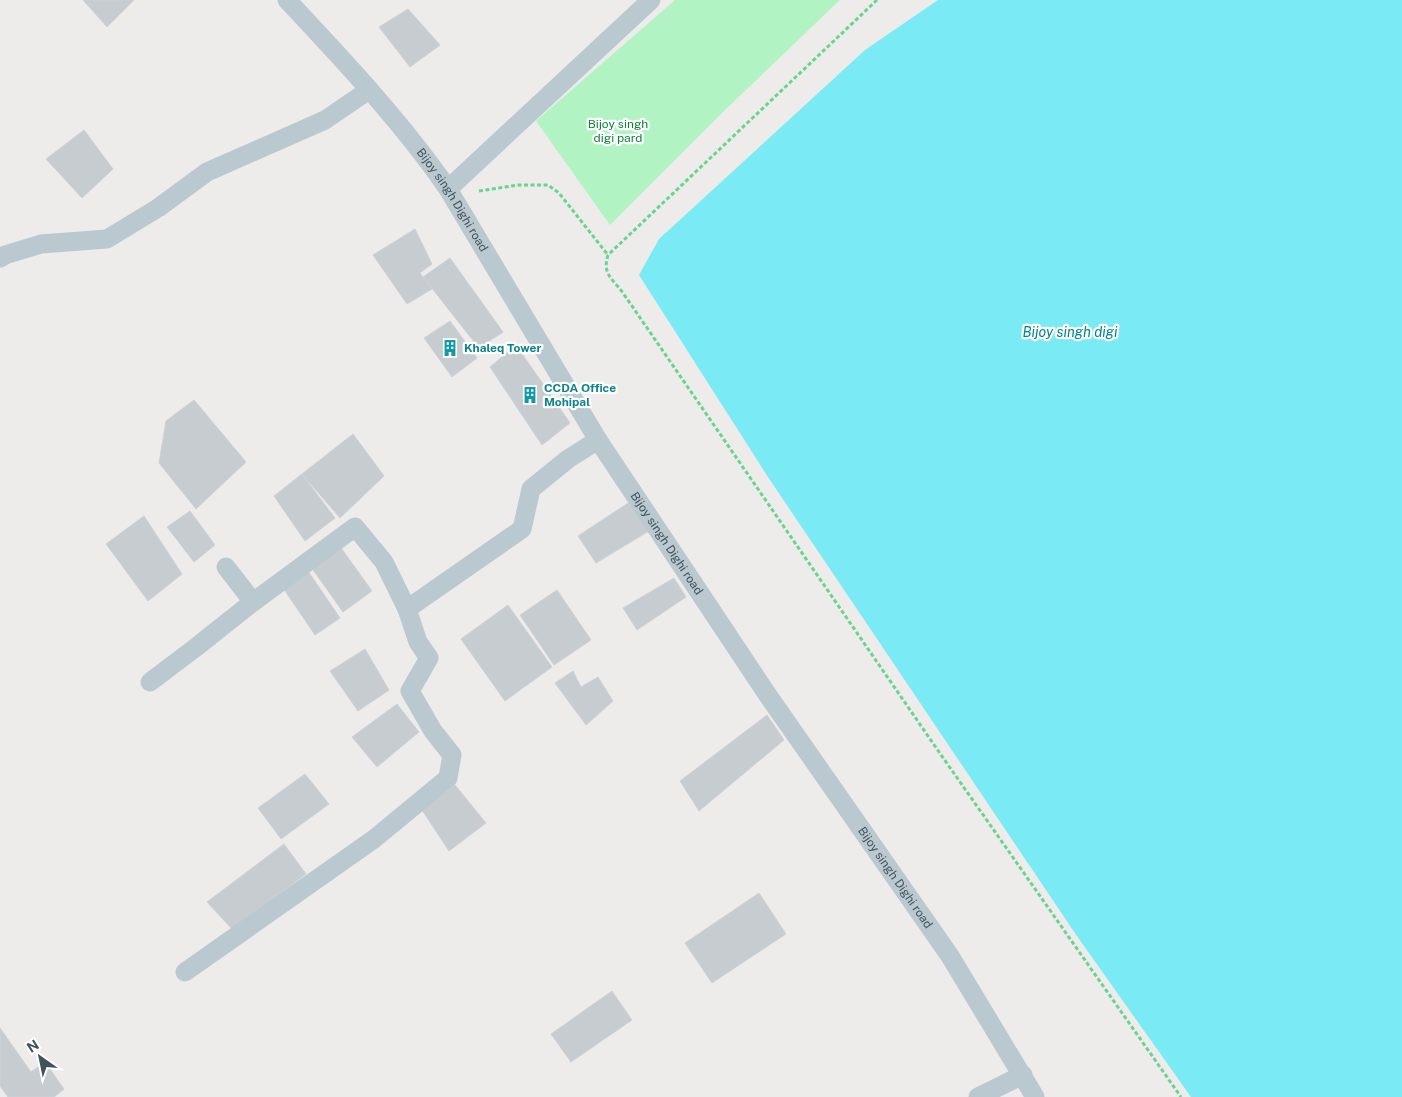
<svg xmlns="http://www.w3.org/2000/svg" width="1402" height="1097" font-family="'Public Sans',sans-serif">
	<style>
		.green { fill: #b2f3c3 }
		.water { fill: #7aeaf5 }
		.building { fill: #c7ccd1; stroke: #ced2d8 }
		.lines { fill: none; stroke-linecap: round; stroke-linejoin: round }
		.path { stroke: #67d491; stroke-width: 3; stroke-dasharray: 4 2.5; stroke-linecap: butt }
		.street { stroke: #bac8d0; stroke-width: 19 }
		.labels { text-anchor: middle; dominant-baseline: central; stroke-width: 4.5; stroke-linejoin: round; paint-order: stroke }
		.park-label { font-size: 12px; fill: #0c8238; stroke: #fff }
		.street-label { font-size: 12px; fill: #42525a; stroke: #fff }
		.culture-label { font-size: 12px; font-weight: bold; fill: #0d838f; stroke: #fff; text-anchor: start }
		.water-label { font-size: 14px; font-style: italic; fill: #03838f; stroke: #fff }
	</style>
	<rect width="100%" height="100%" fill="#eeebeb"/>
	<polygon class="green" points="675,0 840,0 725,110 610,225 536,121"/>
	<polygon class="water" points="938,0 1402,0 1402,1097 1191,1097 1079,939 768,477 639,275 659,239 865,50"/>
	<g class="building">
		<polygon points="83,0 134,0 107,27"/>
		<polygon points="408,9 440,45 410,67 379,27"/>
		<polygon points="84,130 113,169 82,198 46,159"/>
		<polygon points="415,229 432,264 420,273 432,289 407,304 373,255"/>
		<polygon points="450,258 503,332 479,348 423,277"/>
		<polygon points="450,321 477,358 452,377 424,338"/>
		<polygon points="516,345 570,423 542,445 490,367"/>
		<polygon points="194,400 246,462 196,509 159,463 166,421"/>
		<polygon points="353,434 384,476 340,518 302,474"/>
		<polygon points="302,474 335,518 305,541 274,496"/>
		<polygon points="628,503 649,531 596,563 578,536"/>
		<polygon points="190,511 215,545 194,562 167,527"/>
		<polygon points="144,516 182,574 148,601 106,544"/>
		<polygon points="339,545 372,591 343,612 311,567"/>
		<polygon points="308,571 340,618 315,635 283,588"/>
		<polygon points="674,578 686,597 637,630 623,608"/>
		<polygon points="557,590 591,640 554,665 520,615"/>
		<polygon points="508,605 552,667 505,701 461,639"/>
		<polygon points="365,649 389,690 358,711 330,671"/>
		<polygon points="573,671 581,687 598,677 613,701 586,725 555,683"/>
		<polygon points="397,704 419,732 377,767 352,737"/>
		<polygon points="767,715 784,740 699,811 680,781"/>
		<polygon points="305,774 329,804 281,839 258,808"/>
		<polygon points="455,785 486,823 449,851 422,810"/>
		<polygon points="284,844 306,874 232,929 207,902"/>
		<polygon points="759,893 786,934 712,983 685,943"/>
		<polygon points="612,991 632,1020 571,1062 551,1034"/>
		<polygon points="0,1028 31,1072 45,1062 64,1089 54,1097 8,1097 0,1086"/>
	</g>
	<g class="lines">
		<g class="path">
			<path d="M877 0 608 255C602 274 612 278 623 293L939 752 1181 1097"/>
			<polyline points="479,191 518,185 548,185 559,193 608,255"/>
		</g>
		<g class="street">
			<path id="s1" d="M287 0C343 60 401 121 448 189L598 440 767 694 950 956 1035 1097"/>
			<polyline points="448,189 651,0"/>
			<polyline points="0,258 5,255 41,244 107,239 158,208 207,172 325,120 369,90"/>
			<polyline points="226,567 253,602"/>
			<polyline points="150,682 195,648 253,602 355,527 384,562 407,609 522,529 531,489 568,459 598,440"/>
			<polyline points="185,972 374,839 448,778 452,755 433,731 410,691 429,658 418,642 407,609"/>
			<polyline points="978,1097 1023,1075"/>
		</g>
	</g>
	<defs>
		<g id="building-bare" transform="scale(1.35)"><path d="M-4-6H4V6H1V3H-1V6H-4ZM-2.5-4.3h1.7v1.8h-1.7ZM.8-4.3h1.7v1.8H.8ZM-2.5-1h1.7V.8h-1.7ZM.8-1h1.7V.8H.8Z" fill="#0f9aa8" stroke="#fff" stroke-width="2.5" paint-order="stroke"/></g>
	</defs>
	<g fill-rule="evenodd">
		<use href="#building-bare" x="450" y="348"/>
		<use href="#building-bare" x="530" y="395"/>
	</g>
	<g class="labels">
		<g class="park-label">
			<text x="618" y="124">Bijoy singh<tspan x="618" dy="14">digi pard</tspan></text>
		</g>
		<g class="street-label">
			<text stroke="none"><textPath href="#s1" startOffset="260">Bijoy singh Dighi road</textPath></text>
			<text stroke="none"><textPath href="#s1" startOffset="665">Bijoy singh Dighi road</textPath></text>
			<text stroke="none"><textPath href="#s1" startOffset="1070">Bijoy singh Dighi road</textPath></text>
		</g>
		<g class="culture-label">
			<text x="464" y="348">Khaleq Tower</text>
			<text x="544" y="388">CCDA Office<tspan x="544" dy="14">Mohipal</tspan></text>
		</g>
		<g class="water-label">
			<text x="1070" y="332">Bijoy singh digi</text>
		</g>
	</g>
	<g transform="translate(40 1057) rotate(327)" stroke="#ffffff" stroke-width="4" paint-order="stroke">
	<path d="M0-4L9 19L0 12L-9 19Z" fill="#42525a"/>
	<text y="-8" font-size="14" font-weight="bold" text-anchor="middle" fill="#42525a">N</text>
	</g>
</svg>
